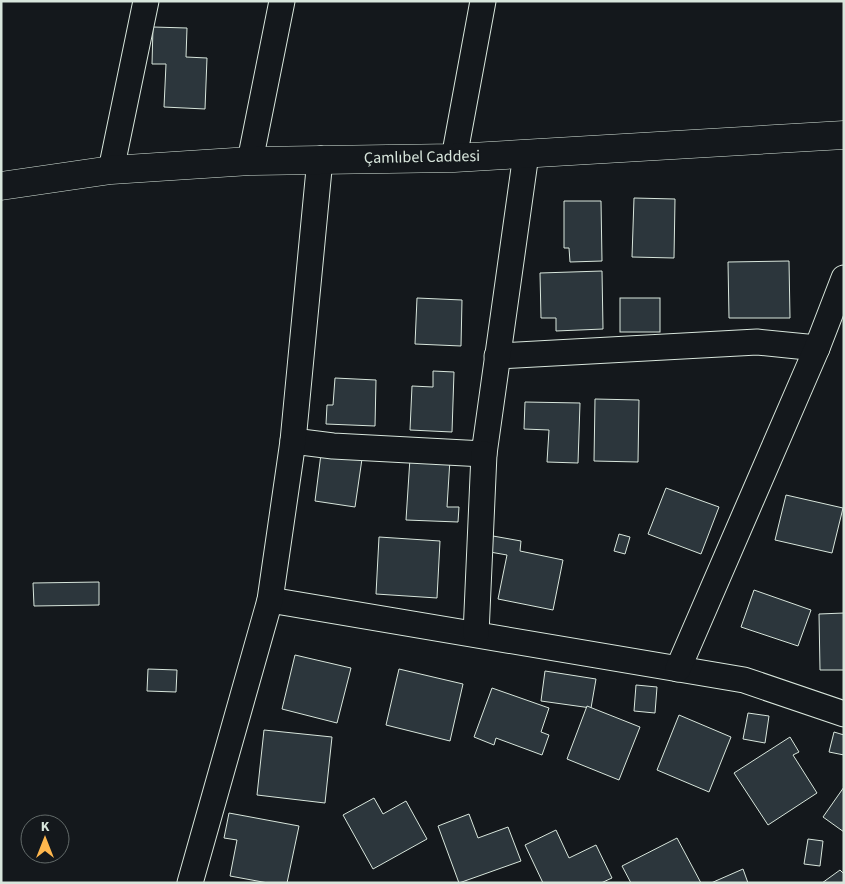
<svg xmlns="http://www.w3.org/2000/svg" width="845" height="884" font-family="'Source Sans 3',sans-serif">
	<style>
		.building { fill: #2c363c; stroke: #d8e6dc }
		.lines { fill: none; stroke-linecap: round; stroke-linejoin: round }
		.minor-casing { stroke: #d8e6dc; stroke-width: 27 }
		.primary-casing { stroke: #d8e6dc; stroke-width: 29 }
		.minor { stroke: #14181c; stroke-width: 25 }
		.primary { stroke: #14181c; stroke-width: 28 }
		.labels { text-anchor: middle; dominant-baseline: central; stroke-width: 4; stroke-linejoin: round; paint-order: stroke }
		.street-label { font-size: 16px; fill: #d8e6dc; stroke: #14181c }
	</style>
	<rect width="100%" height="100%" fill="#14181c"/>
	<g class="building">
		<polygon points="153,27 187,28 186,57 207,58 205,109 164,107 166,64 152,64"/>
		<polygon points="634,198 675,199 674,258 632,257"/>
		<polygon points="564,201 601,201 602,261 570,262 569,248 564,248"/>
		<polygon points="789,261 790,318 729,318 728,262"/>
		<polygon points="602,271 603,329 556,331 556,318 541,318 540,273"/>
		<polygon points="417,298 462,300 461,346 415,344"/>
		<rect x="620" y="298" width="40" height="34"/>
		<polygon points="433,371 454,372 452,432 410,430 412,386 433,387"/>
		<polygon points="335,378 376,380 375,426 326,424 327,405 333,405"/>
		<polygon points="595,399 639,400 638,462 594,461"/>
		<polygon points="525,402 580,403 578,463 547,462 549,430 524,429"/>
		<polygon points="322,446 363,452 355,507 315,501"/>
		<polygon points="410,458 450,459 447,507 459,507 458,522 406,520"/>
		<polygon points="666,488 719,507 701,554 648,534"/>
		<polygon points="786,495 843,508 832,553 775,540"/>
		<polygon points="619,534 630,537 625,554 614,551"/>
		<polygon points="493,536 521,541 520,551 563,560 553,610 498,599 507,555 490,552"/>
		<polygon points="379,537 440,541 437,598 376,594"/>
		<polygon points="99,582 99,605 34,606 33,583"/>
		<polygon points="754,590 811,610 798,646 741,627"/>
		<polygon points="844,613 844,670 820,670 819,614"/>
		<polygon points="295,655 351,668 337,723 282,709"/>
		<polygon points="148,669 177,670 176,692 147,691"/>
		<polygon points="399,669 463,684 450,741 386,725"/>
		<polygon points="545,671 596,679 591,708 541,701"/>
		<polygon points="636,685 657,687 655,713 634,711"/>
		<polygon points="492,688 549,708 541,732 549,735 542,755 496,738 494,745 474,737"/>
		<polygon points="587,706 640,727 619,780 567,759"/>
		<polygon points="748,713 769,716 765,743 743,739"/>
		<polygon points="679,715 731,737 709,792 657,770"/>
		<polygon points="264,730 332,737 325,803 257,795"/>
		<polygon points="834,732 844,735 844,755 829,752"/>
		<polygon points="790,737 799,752 793,755 817,793 768,825 734,773"/>
		<polygon points="844,787 844,832 823,817"/>
		<polygon points="374,798 383,814 406,801 427,839 373,869 343,815"/>
		<polygon points="229,813 299,826 287,883 268,883 230,876 237,840 224,838"/>
		<polygon points="469,814 478,838 508,827 521,861 459,883 438,826"/>
		<polygon points="556,830 569,858 596,845 612,878 601,883 543,883 525,845"/>
		<polygon points="677,838 701,883 631,883 622,866"/>
		<polygon points="808,839 823,841 820,866 804,864"/>
		<polygon points="743,869 748,883 711,883"/>
		<polygon points="840,870 844,874 844,883 822,883"/>
	</g>
	<g class="lines">
		<g class="minor-casing">
			<g id="minor">
				<polyline points="454,158 483,1"/>
				<polyline points="250,161 282,1"/>
				<polyline points="111,170 146,1"/>
				<polyline points="497,356 757,342 817,348"/>
				<polyline points="293,441 333,446 484,454 526,154"/>
				<polyline points="270,600 744,680 844,714"/>
				<polyline points="476,634 484,454"/>
				<polyline points="678,669 817,348 844,278"/>
				<polyline points="190,883 270,600 293,441 320,159"/>
			</g>
		</g>
		<g class="primary-casing">
			<polyline id="primary" points="1,186 111,170 250,161 454,158 844,135"/>
		</g>
		<use href="#minor" class="minor"/>
		<use href="#primary" class="primary"/>
	</g>
	<g class="labels">
		<g class="street-label">
			<text transform="translate(422 157) rotate(-1)">Çamlıbel Caddesi</text>
		</g>
	</g>
	<rect width="845" height="884" fill="none" stroke="#d8e6dc" stroke-width="5"/>
	<g transform="translate(45 839)"><circle r="24" fill="#14181c" stroke="#626a69"/>
	<path d="M0-4L9 19L0 12L-9 19Z" fill="#ffb74d"/>
	<text y="-8" font-size="14" font-weight="bold" text-anchor="middle" fill="#d8e6dc">K</text>
	</g>
</svg>
